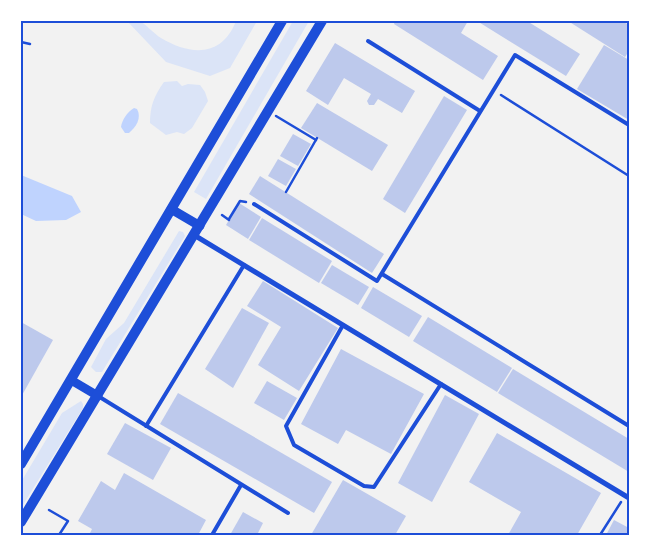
<svg xmlns="http://www.w3.org/2000/svg" width="650" height="556" font-family="'Nunito Sans',sans-serif">
	<style>
		.green { fill: #dbe4f7 }
		.water { fill: #bfd3fe }
		.building { fill: #bdc9ec }
		.lines { fill: none; stroke-linecap: round; stroke-linejoin: round }
		.path { stroke: #1d4ed8; stroke-width: 2.5 }
		.service { stroke: #1d4ed8; stroke-width: 4 }
		.minor { stroke: #1d4ed8; stroke-width: 5 }
		.tertiary { stroke: #1d4ed8; stroke-width: 9 }
		.secondary { stroke: #1d4ed8; stroke-width: 10 }
		.neatline { fill: none; stroke: #1d4ed8; stroke-width: 2 }
	</style>
	<rect width="100%" height="100%" fill="#f2f2f2"/>
	<g class="green">
		<path d="M127 21C131 21 136 20 139 21 145 23 155 35 161 38 191 56 222 57 236 21H257L230 68 210 76 166 62Z"/>
		<polygon points="293,21 309,21 206,199 194,192"/>
		<path d="M177 81 182 86 188 84 200 85 205 92 208 101 192 128 184 134 177 132 166 135 150 123C150 106 154 96 164 82Z"/>
		<polygon points="179,231 183,232 185,236 102,372 96,372 91,367 106,339 124,323"/>
		<polygon points="81,401 83,404 83,408 21,508 21,482 62,413"/>
	</g>
	<g class="water">
		<path d="M134 108 137 109C142 118 136 127 129 133H125L121 127C122 120 127 112 134 108Z"/>
		<polygon points="21,175 72,196 81,212 66,220 36,221 21,214"/>
	</g>
	<g class="building">
		<polygon points="395,21 443,21 446,23 447,21 468,21 461,33 498,56 483,80 394,24"/>
		<polygon points="477,21 527,21 580,54 566,76"/>
		<polygon points="568,21 622,21 629,25 629,51 625,57"/>
		<polygon points="335,43 415,91 402,113 378,99 374,105 369,105 367,101 371,94 344,78 328,105 306,91"/>
		<polygon points="604,45 629,60 629,120 577,89"/>
		<polygon points="444,96 467,110 405,213 383,199"/>
		<polygon points="317,103 388,145 372,171 301,128"/>
		<polygon points="293,134 311,144 298,166 280,156"/>
		<polygon points="278,159 296,169 286,186 268,176"/>
		<polygon points="260,176 384,254 372,273 249,194"/>
		<polygon points="239,203 261,217 248,239 226,225"/>
		<polygon points="262,218 332,261 319,283 249,240"/>
		<polygon points="332,265 369,287 358,305 321,283"/>
		<polygon points="263,281 338,328 299,391 258,365 281,327 247,306"/>
		<polygon points="373,287 422,316 409,337 361,308"/>
		<polygon points="242,308 269,323 233,388 205,369"/>
		<polygon points="428,317 512,368 497,392 413,341"/>
		<polygon points="21,322 53,340 21,397"/>
		<polygon points="341,349 424,394 391,454 346,430 338,444 301,424"/>
		<polygon points="513,369 629,439 629,472 498,393"/>
		<polygon points="267,381 297,398 284,420 254,403"/>
		<polygon points="178,393 332,482 314,513 160,424"/>
		<polygon points="445,395 479,414 432,502 398,483"/>
		<polygon points="125,423 171,448 153,480 107,454"/>
		<polygon points="497,433 601,493 577,535 508,535 521,512 469,482"/>
		<polygon points="124,473 206,520 198,535 89,535 92,529 78,521 101,481 115,490"/>
		<polygon points="343,480 406,516 395,535 311,535"/>
		<polygon points="243,512 263,523 257,535 230,535"/>
		<polygon points="614,520 629,528 629,535 606,535"/>
	</g>
	<g class="lines">
		<g class="path">
			<polyline points="21,42 30,44"/>
			<polyline points="501,95 629,176"/>
			<polyline points="276,116 316,140"/>
			<polyline points="286,192 317,138"/>
			<polyline points="222,215 229,220"/>
			<polyline points="229,219 240,201 246,202"/>
			<polyline points="49,510 68,521 59,535"/>
			<polyline points="600,535 621,502"/>
		</g>
		<g class="service">
			<polyline points="368,41 480,111"/>
			<polyline points="254,204 377,281 515,55 629,125"/>
			<polyline points="382,274 629,426"/>
			<polyline points="343,325 286,426 294,445 364,486 374,487 441,384"/>
			<polyline points="98,396 288,513"/>
			<polyline points="146,426 244,265"/>
			<polyline points="212,535 241,485"/>
		</g>
		<polyline class="minor" points="194,235 629,498"/>
		<g class="tertiary">
			<polyline points="171,209 200,226"/>
			<polyline points="71,380 98,396"/>
		</g>
		<g class="secondary">
			<polyline points="21,464 282,21"/>
			<polyline points="21,522 322,21"/>
		</g>
	</g>
	<rect width="650" height="556" fill="none" stroke="#ffffff" stroke-width="45"/>
	<rect x="22" y="22" width="606" height="512" class="neatline"/>
</svg>
